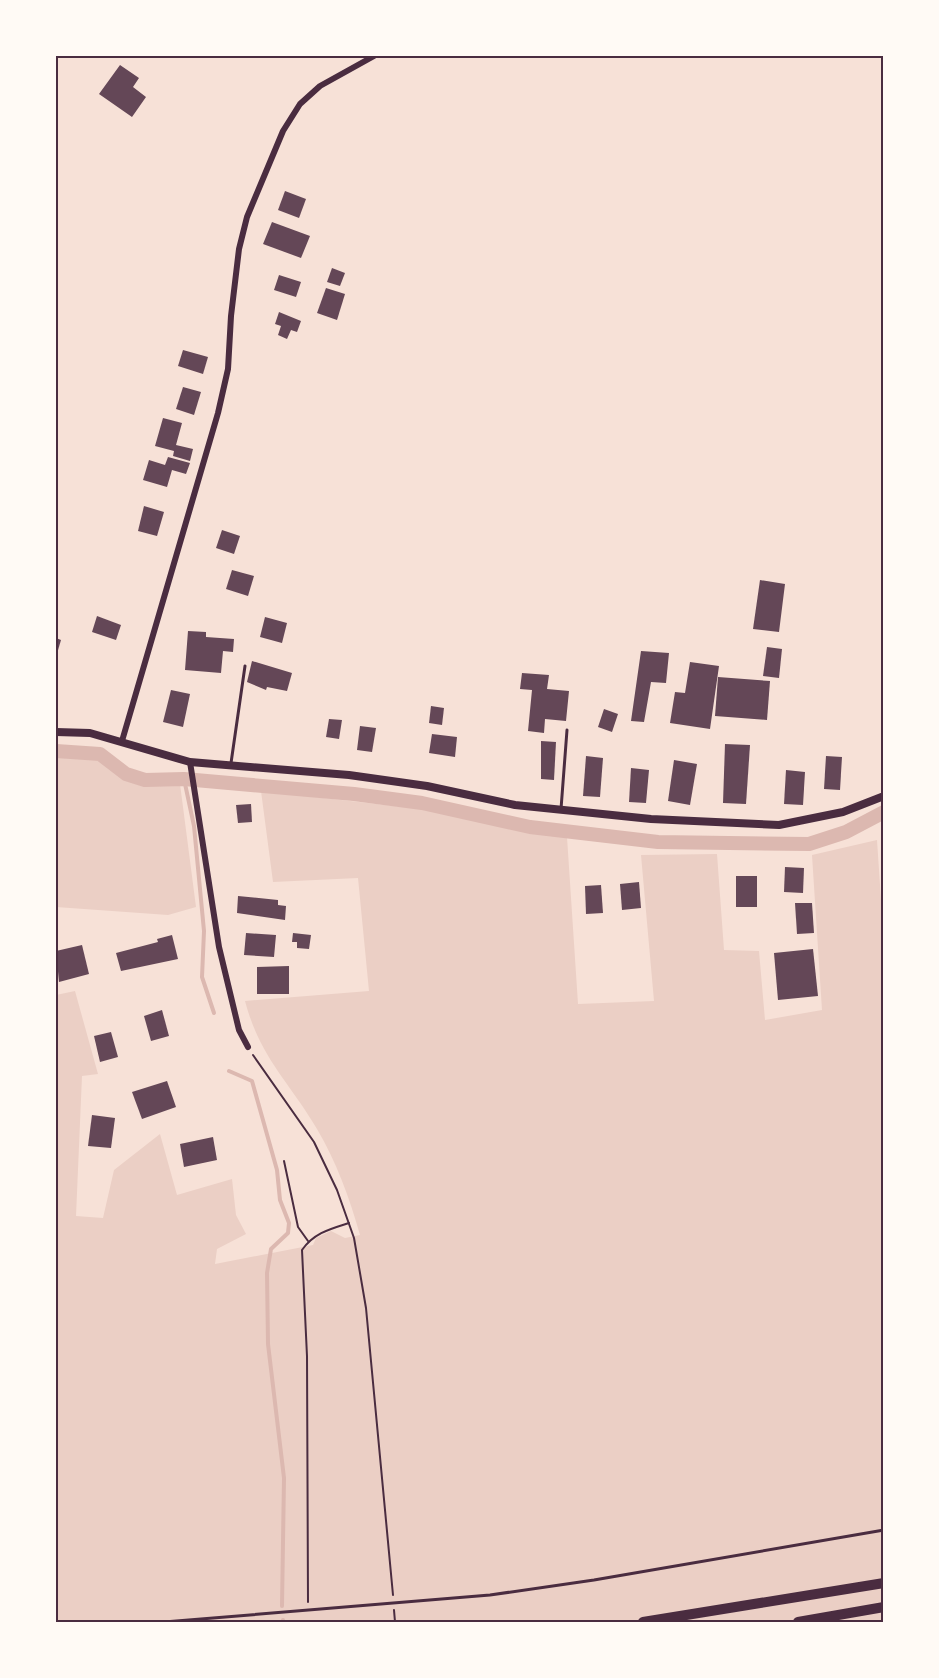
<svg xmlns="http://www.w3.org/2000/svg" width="939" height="1678" font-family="'Roboto Serif',serif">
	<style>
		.green { fill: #ebcfc5 }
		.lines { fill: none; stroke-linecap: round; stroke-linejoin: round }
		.stream { stroke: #dcb8b0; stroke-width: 4 }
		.canal { stroke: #dcb8b0; stroke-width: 14 }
		.building { fill: #644757 }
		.path { stroke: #4a2c40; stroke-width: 2 }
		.service { stroke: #4a2c40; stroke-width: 3 }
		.minor { stroke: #4a2c40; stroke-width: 6 }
		.tertiary { stroke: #4a2c40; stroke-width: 8 }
		.motorway { stroke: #4a2c40; stroke-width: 10 }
		.neatline { fill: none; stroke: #4a2c40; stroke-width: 2 }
	</style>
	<rect width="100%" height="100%" fill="#f7e1d7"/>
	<g class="green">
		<path d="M80 754C108 758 104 769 125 778 142 785 161 783 180 784L196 907 168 915 56 907V755Z"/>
		<path d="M261 791 439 811 567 837 578 1004 654 1001 641 855 717 854 724 950 759 951 765 1020 822 1010 812 855 877 840 884 945 883 1622H56V995L75 991 98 1074 82 1076 76 1216 103 1218 114 1170 160 1134 177 1195 232 1179 236 1215 246 1234 217 1249 215 1264 313 1245 316 1238 331 1231 345 1238 360 1235C350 1199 336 1161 317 1129 289 1081 260 1058 245 1001L369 991 358 878 273 882Z"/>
	</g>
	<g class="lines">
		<g class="stream">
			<polyline points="184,779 194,826 204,931 202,977 214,1013"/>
			<polyline points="229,1071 252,1081 277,1170 280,1200 289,1223 288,1233 271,1249 267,1273 268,1344 284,1478 282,1606"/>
			<polyline points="283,1620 283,1622"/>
		</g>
		<polyline class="canal" points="56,751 100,754 126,774 145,780 184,779 354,794 422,803 530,827 658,842 809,844 846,832 884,812"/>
	</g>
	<g class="building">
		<polygon points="120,65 139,78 133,87 146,97 132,117 99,94"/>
		<polygon points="285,191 306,199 299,218 278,210"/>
		<polygon points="272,222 310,236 301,258 263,244"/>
		<polygon points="332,268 345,273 340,286 327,282"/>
		<polygon points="279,275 301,282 296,297 274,290"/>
		<polygon points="326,288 345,294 337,320 317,313"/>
		<polygon points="279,312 301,321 297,332 291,330 287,339 278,335 281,326 275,324"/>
		<polygon points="183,350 208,357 203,374 178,366"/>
		<polygon points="183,387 201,392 194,415 176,409"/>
		<polygon points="163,418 182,423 176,445 193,449 190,461 173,456 174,451 155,446"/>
		<polygon points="168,457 190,463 186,474 172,470 167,487 143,480 149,460 165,465"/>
		<polygon points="144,506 164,512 157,536 138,531"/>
		<polygon points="222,530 240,536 234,554 216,548"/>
		<polygon points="232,570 254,576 248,596 226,589"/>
		<polygon points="760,580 785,584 779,632 753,629"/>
		<polygon points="97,616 121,625 116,640 92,632"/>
		<polygon points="265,617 287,623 282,643 260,637"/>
		<polygon points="188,631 206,632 206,637 234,639 233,652 223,651 221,673 185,670"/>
		<polygon points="56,638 61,640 56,657"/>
		<polygon points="767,647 782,649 779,678 763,676"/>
		<polygon points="641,651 669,653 666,683 651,682 644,722 631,721"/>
		<polygon points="252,661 292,673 287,691 267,687 266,690 247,682"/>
		<polygon points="690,662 719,666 710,729 670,723 675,692 685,693"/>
		<polygon points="522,673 549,675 547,689 569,691 566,721 545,719 544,733 528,731 532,690 520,689"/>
		<polygon points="718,677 770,681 767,720 715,716"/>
		<polygon points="171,690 190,694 183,727 163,722"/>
		<polygon points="431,706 444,708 442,725 429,723"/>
		<polygon points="604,709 618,714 612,732 598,727"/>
		<polygon points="329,719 342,720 339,739 326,737"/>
		<polygon points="360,726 376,728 372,752 357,750"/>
		<polygon points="432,734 457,737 455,757 429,753"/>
		<polygon points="541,741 556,742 554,780 541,779"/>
		<polygon points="725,744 750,745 746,804 723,803"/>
		<polygon points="586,756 603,758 600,797 583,796"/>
		<polygon points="826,756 842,757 840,790 824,789"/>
		<polygon points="674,760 697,764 690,805 668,801"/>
		<polygon points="631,768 649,770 646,803 629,802"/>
		<polygon points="786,770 805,772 803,805 784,804"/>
		<polygon points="251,804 252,822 238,823 236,805"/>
		<polygon points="785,867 804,868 803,893 784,892"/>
		<rect x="736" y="876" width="21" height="31"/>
		<polygon points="639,882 641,908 622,910 620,884"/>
		<polygon points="601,885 603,913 586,914 585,886"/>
		<polygon points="238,896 278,900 278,905 286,906 285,920 237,913"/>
		<polygon points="795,903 812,903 814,933 797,934"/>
		<polygon points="246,933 276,935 274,957 244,955"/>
		<polygon points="293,933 311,935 309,949 297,948 297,942 292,942"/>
		<polygon points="172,935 178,959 121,971 116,953 158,942 157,939"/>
		<polygon points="82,945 89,974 59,982 56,951"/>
		<polygon points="813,949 818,996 778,1000 774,953"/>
		<polygon points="289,966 289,994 257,994 257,967"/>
		<polygon points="162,1010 169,1036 151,1041 144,1016"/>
		<polygon points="111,1032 118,1057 100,1062 94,1036"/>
		<polygon points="167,1081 176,1107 142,1119 132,1092"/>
		<polygon points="92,1115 115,1118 111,1148 88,1146"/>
		<polygon points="213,1137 217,1160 184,1167 180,1144"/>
	</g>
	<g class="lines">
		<g class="path">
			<polyline points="253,1055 314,1142 337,1190 354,1238 366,1308 393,1595"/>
			<polyline points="284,1161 298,1227 308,1241"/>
			<path d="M308 1602 307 1356 302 1250C314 1233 330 1229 349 1223"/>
			<polyline points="394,1610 395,1622"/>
		</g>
		<g class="service">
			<polyline points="231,763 245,666"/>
			<polyline points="561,809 567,730"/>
			<polyline points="164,1622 490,1595 594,1580 884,1530"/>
		</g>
		<g class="minor">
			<polyline points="122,741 218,413 228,369 231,316 239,249 247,217 283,131 300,104 320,86 374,56"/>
			<polyline points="190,762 219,947 239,1030 248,1047"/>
		</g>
		<polyline class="tertiary" points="56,732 90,733 190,762 349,775 427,786 515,805 651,819 779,825 843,812 884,796"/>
		<g class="motorway">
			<polyline points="643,1622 884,1583"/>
			<polyline points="798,1622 884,1607"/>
		</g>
	</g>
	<rect width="939" height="1678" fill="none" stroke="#fffaf5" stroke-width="114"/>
	<rect x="57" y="57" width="825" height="1564" class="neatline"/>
</svg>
